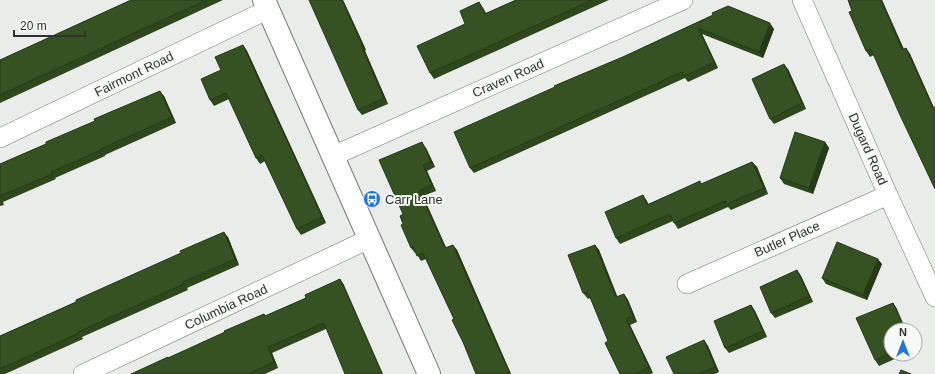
<svg xmlns="http://www.w3.org/2000/svg" width="935" height="374" font-family="Arial,sans-serif">
	<style>
		.lines { fill: none; stroke-linecap: round; stroke-linejoin: round }
		.street-casing { stroke: #757874; stroke-width: 20 }
		.secondary-casing { stroke: #757874; stroke-width: 24 }
		.street { stroke: #fff; stroke-width: 19 }
		.secondary { stroke: #fff; stroke-width: 22 }
		.wall { fill: #2e471d }
		.shaded-wall { fill: #263918 }
		.building { fill: #365222; stroke: #263918 }
		.labels { text-anchor: middle; dominant-baseline: central; stroke-width: 4; stroke-linejoin: round; paint-order: stroke }
		.street-label { font-size: 13px; fill: #313231; stroke: #f6f9f5 }
		.poi-label { font-size: 13px; fill: #313231; stroke: #f6f9f5; text-anchor: start }
	</style>
	<rect width="100%" height="100%" fill="#e9ece8"/>
	<g class="lines">
		<g class="street-casing">
			<g id="street">
				<polyline points="802,0 888,195 935,297"/>
				<polyline points="0,138 269,9"/>
				<polyline points="333,156 683,0"/>
				<polyline points="687,284 888,195"/>
				<polyline points="83,374 369,239"/>
			</g>
		</g>
		<g class="secondary-casing">
			<polyline id="secondary" points="264,0 429,374"/>
		</g>
		<use href="#street" class="street"/>
		<use href="#secondary" class="secondary"/>
	</g>
	<g class="wall">
		<polygon points="131,0 223,0 0,103 0,60"/>
		<polygon points="343,0 366,50 365,51 388,104 362,115 358,110"/>
		<polygon points="516,0 609,0 434,79 430,73 465,24 479,2 483,8 486,13"/>
		<polygon points="848,0 882,0 904,49 906,48 910,54 934,108 935,189 874,55 870,57 866,51 852,11"/>
		<polygon points="713,15 774,29 763,58 702,34 718,68 688,82 685,78 474,173 470,168 625,56"/>
		<polygon points="243,45 247,51 326,223 301,235 297,229 265,161 260,164 256,158 229,99 214,106 210,100 221,70"/>
		<polygon points="788,69 806,109 774,124 770,119"/>
		<polygon points="164,96 176,123 105,155 105,156 55,178 56,179 3,202 4,205 0,206 0,164 46,144 95,121"/>
		<polygon points="825,142 829,148 813,194 784,184 780,178"/>
		<polygon points="426,148 435,167 427,171 436,191 423,196 446,248 453,245 457,250 511,374 476,374 454,319 426,259 421,261 416,253 415,253 411,248 403,224 403,214"/>
		<polygon points="752,162 757,167 768,194 731,210 728,207 678,229 673,221 620,244 616,238 643,195 648,204 702,184"/>
		<polygon points="228,237 239,265 187,288 188,290 82,337 83,339 5,374 0,374 0,336 76,302 181,253"/>
		<polygon points="595,245 599,250 617,297 624,294 628,300 637,322 630,325 653,373 651,374 620,374 608,341 590,298 588,299 583,293"/>
		<polygon points="882,264 867,300 826,284 822,278"/>
		<polygon points="797,270 801,276 813,302 775,318 771,313"/>
		<polygon points="340,279 344,285 326,329 272,353 278,368 265,374 131,374 169,358 264,314 265,316 306,298"/>
		<polygon points="893,303 897,309 891,330 891,354 906,354 879,366 875,360"/>
		<polygon points="751,305 755,311 767,337 729,353 725,348"/>
		<polygon points="704,340 708,346 719,372 715,374 674,374"/>
	</g>
	<g class="shaded-wall">
		<polygon points="342,0 343,0 366,50 362,44"/>
		<polygon points="881,0 882,0 906,56 902,50"/>
		<polygon points="479,2 483,8 489,20 485,14"/>
		<polygon points="770,23 774,29 763,58 759,52"/>
		<polygon points="698,28 702,34 718,68 714,62"/>
		<polygon points="243,45 247,51 326,223 322,217"/>
		<polygon points="361,45 365,51 388,104 384,98"/>
		<polygon points="906,48 910,54 935,110 933,108"/>
		<polygon points="784,64 788,69 806,109 802,103"/>
		<polygon points="160,91 164,96 176,123 172,117"/>
		<polygon points="422,142 426,148 435,167 431,162"/>
		<polygon points="825,142 829,148 813,194 809,188"/>
		<polygon points="752,162 757,167 768,194 764,188"/>
		<polygon points="423,165 427,171 436,191 432,185"/>
		<polygon points="419,191 423,196 449,254 445,248"/>
		<polygon points="643,195 647,201 651,210 647,205"/>
		<polygon points="224,232 228,237 239,265 235,259"/>
		<polygon points="453,245 457,250 511,374 510,374"/>
		<polygon points="595,245 599,250 620,303 616,297"/>
		<polygon points="878,259 882,264 867,300 863,295"/>
		<polygon points="797,270 801,276 813,302 809,296"/>
		<polygon points="340,279 344,285 383,374 382,374"/>
		<polygon points="624,294 628,300 637,322 633,316"/>
		<polygon points="893,303 897,309 906,330 905,330"/>
		<polygon points="751,305 755,311 767,337 763,331"/>
		<polygon points="626,319 630,325 653,373 649,367"/>
		<polygon points="704,340 708,346 719,372 715,367"/>
		<polygon points="268,347 272,353 278,368 274,362"/>
	</g>
	<g class="building">
		<polygon points="131,0 206,0 0,95 0,60"/>
		<polygon points="309,0 342,0 362,44 361,45 384,98 358,110"/>
		<polygon points="516,0 592,0 430,73 417,46 465,24 460,11 479,2 485,14"/>
		<polygon points="848,0 881,0 902,50 906,48 933,108 935,107 935,189 899,113 871,49 866,51 849,12 852,11"/>
		<polygon points="728,6 770,23 759,52 698,28 714,62 684,76 682,72 470,168 454,132 555,87 554,86 625,56 713,15 712,13"/>
		<polygon points="243,45 322,217 297,229 262,155 256,158 226,93 210,100 201,79 221,70 215,57"/>
		<polygon points="784,64 802,103 770,119 752,79"/>
		<polygon points="160,91 172,117 101,149 101,150 51,172 52,174 0,196 0,164 46,144 46,142 95,121 94,119"/>
		<polygon points="795,132 825,142 809,188 780,178"/>
		<polygon points="422,142 431,162 423,165 432,185 419,191 445,248 453,245 510,374 476,374 463,342 452,320 454,319 423,253 417,256 413,246 411,248 401,225 403,224 400,216 403,214 379,160"/>
		<polygon points="752,162 764,188 727,204 725,201 674,223 670,214 616,238 605,212 643,195 647,205 700,181 701,184"/>
		<polygon points="224,232 235,259 183,282 184,284 78,332 79,333 0,369 0,336 76,302 76,300 181,253 180,251"/>
		<polygon points="837,242 878,259 863,295 822,278"/>
		<polygon points="595,245 616,297 624,294 633,316 626,319 649,367 635,374 620,374 605,343 608,341 588,292 583,293 568,255"/>
		<polygon points="797,270 809,296 771,313 760,287"/>
		<polygon points="340,279 382,374 345,374 324,323 268,347 274,362 248,374 131,374 168,357 168,358 225,332 224,331 264,314 265,316 306,298 305,295"/>
		<polygon points="893,303 905,330 891,330 891,353 875,360 856,318"/>
		<polygon points="751,305 763,331 725,348 714,321"/>
		<polygon points="704,340 715,367 698,374 674,374 666,357"/>
		<polygon points="901,370 911,374 899,374"/>
	</g>
	<defs>
		<g id="bus-disc" transform="scale(0.9)"><circle r="9.5" fill="#2374df" stroke="#f6f9f5"/><path d="M-5-6H5V4H4V6H2V4H-2V6H-4V4H-5ZM-3.5-4V0h7V-4ZM-3.5 1.2v1.5H-2V1.2ZM2 1.2v1.5H3.5V1.2Z" fill="#fff"/></g>
	</defs>
	<g fill-rule="evenodd">
		<use href="#bus-disc" x="372" y="199"/>
	</g>
	<g class="labels">
		<g class="street-label">
			<text transform="translate(134 74) rotate(-26)">Fairmont Road</text>
			<text transform="translate(508 78) rotate(-24)">Craven Road</text>
			<text transform="translate(868 149) rotate(66)">Dugard Road</text>
			<text transform="translate(787 239) rotate(-24)">Butler Place</text>
			<text transform="translate(226 307) rotate(-25)">Columbia Road</text>
		</g>
		<g class="poi-label">
			<text x="385" y="199">Carr Lane</text>
		</g>
	</g>
	<g transform="translate(903 342)"><circle r="19" fill="#f6f9f5" stroke="#a7a9a7"/>
	<path d="M0-3L7 15L0 10L-7 15Z" fill="#2374df"/>
	<text y="-6" font-size="11" font-weight="bold" text-anchor="middle" fill="#313231">N</text>
	</g>
	<path d="M14 30v6h71v-6" fill="none" stroke="#313231" stroke-width="2"/>
	<text x="20" y="30" font-size="12" fill="#313231" stroke="#f6f9f5" stroke-width="3" paint-order="stroke">20 m</text>
</svg>
